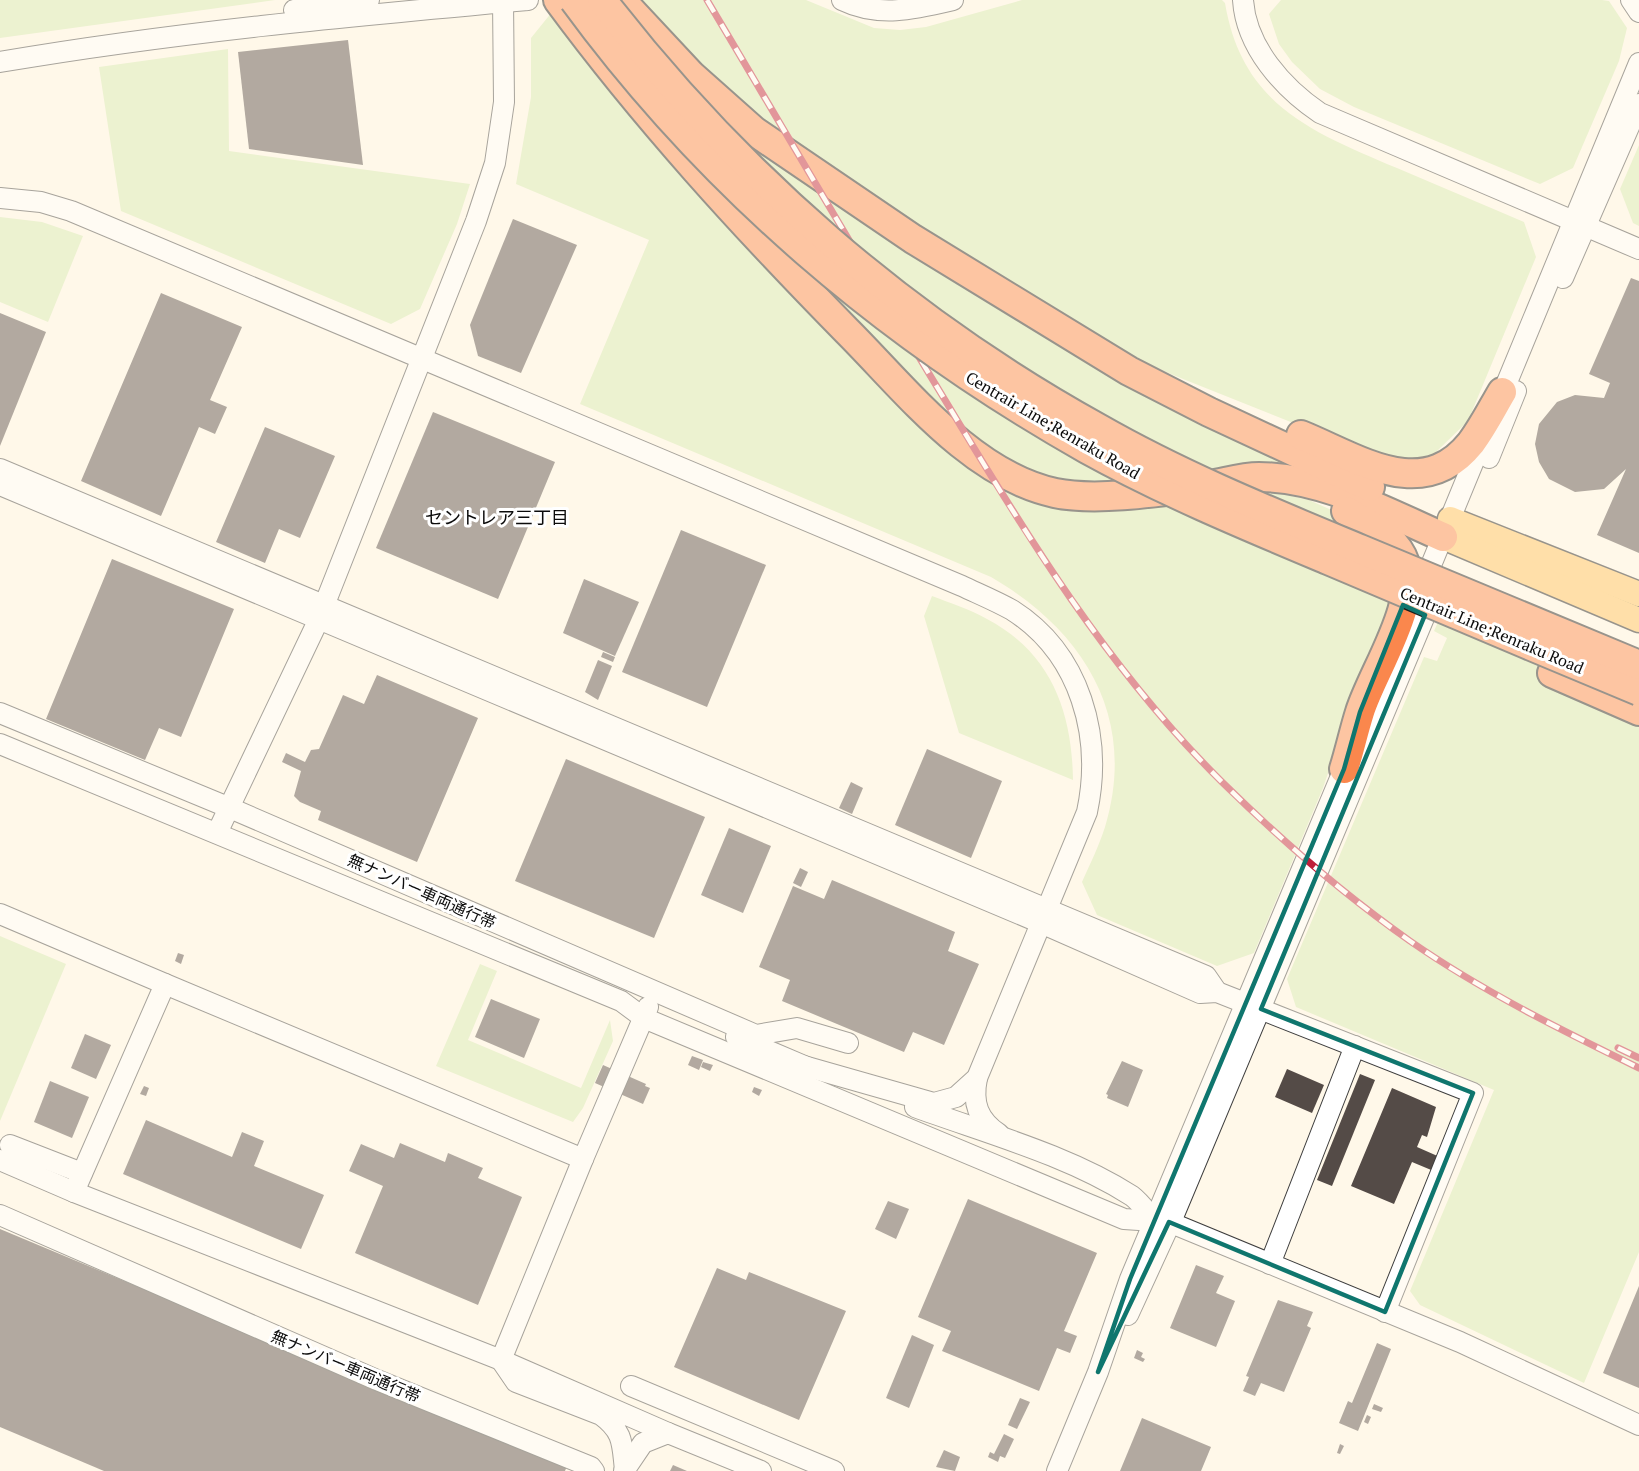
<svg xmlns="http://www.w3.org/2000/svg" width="1639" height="1471" font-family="'PT Serif','Noto Sans JP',serif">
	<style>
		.green { fill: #d6eab2 }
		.building { fill: #544b47 }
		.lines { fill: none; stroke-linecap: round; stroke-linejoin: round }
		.minor-casing { stroke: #3e3e3e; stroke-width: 22 }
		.major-casing { stroke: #1c1c1c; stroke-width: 27 }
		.highway-casing { stroke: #1c1c1c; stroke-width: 32 }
		.minor { stroke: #fff; stroke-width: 20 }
		.major { stroke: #fec25b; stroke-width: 24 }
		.highway { stroke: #fa874d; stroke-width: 28 }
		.rail-casing { stroke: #bf1f3a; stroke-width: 7 }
		.rail { stroke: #fff; stroke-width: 4.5; stroke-dasharray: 14; stroke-linecap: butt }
		.highway-bridge-casing { stroke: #1c1c1c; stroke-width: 32; stroke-linecap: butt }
		.highway-bridge { stroke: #fa874d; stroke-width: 28 }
		.marked { fill: none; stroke: #0f766e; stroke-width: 4.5; stroke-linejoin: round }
		.labels { text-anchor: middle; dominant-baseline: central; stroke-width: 6; stroke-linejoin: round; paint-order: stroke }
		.street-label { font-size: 16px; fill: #0b0b0b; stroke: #fff }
		.neighbourhood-label { font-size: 18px; fill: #0b0b0b; stroke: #fff }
	</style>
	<rect width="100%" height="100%" fill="#fff8e9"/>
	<g class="green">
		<polygon points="0,0 275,0 0,38"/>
		<path d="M636 0H806L874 28 900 30 926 27 1022 0H1222L1225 3C1242 105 1312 132 1397 168 1439 186 1482 204 1524 222L1536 257 1468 421 1435 453 1423 459 1386 460 1173 375 1100 342 1298 460 1250 490 1273 492 1309 500 1336 512 1398 595 1363 670 1323 788 1254 953 1217 966 1097 915 1082 882C1090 864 1099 846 1105 827 1138 717 1084 631 991 577L580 404 649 240 516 184 531 97V38L552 12Z"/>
		<polygon points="1281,0 1602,0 1609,1 1627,28 1619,61 1573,168 1540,184 1354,107 1320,89 1292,62 1279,44 1269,14"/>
		<polygon points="228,49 229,151 470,184 457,224 420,309 391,324 121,211 99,67"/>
		<polygon points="1639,145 1639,226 1633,223 1620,189"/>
		<polygon points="0,217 42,222 83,236 48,322 0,302"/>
		<polygon points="1450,595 1639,675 1639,1252 1584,1383 1420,1305 1410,1291 1494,1090 1296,1007 1287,979 1424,657 1437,661 1447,638 1434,631"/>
		<path d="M932 596C950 603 970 609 987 619 1051 653 1072 711 1073 780L959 733 924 616Z"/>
		<polygon points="0,936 66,964 0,1121"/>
		<polygon points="480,964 497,971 468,1040 581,1088 610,1020 613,1041 583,1108 573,1122 436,1066"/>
	</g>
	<g class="building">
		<polygon points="348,40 363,165 249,149 238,52"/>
		<polygon points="513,219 577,245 521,373 478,356 470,325"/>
		<polygon points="1631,278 1639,281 1639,553 1597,535 1626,469 1604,489 1575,492 1549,479 1539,462 1535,444 1539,424 1557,402 1575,395 1604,398 1610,383 1589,374"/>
		<polygon points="161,293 242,327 210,400 227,407 215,434 199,427 161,516 81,481"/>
		<polygon points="0,313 46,332 0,446"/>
		<polygon points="433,412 555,462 498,599 376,548"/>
		<polygon points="265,427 335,456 300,538 279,529 265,563 216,542"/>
		<polygon points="681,530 766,565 707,707 622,672"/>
		<polygon points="112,559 234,609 181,737 159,728 145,760 46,719"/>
		<polygon points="584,579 639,602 615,656 563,633"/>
		<polygon points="603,652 615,657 613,662 601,657"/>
		<polygon points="598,660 612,666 598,700 585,692"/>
		<polygon points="377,675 478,718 417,862 318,820 321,811 300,802 294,796 301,771 282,762 286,753 305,762 311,750 319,749 343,695 364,704"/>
		<polygon points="927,749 1002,781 971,858 895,825"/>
		<polygon points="566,759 705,817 654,938 515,881"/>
		<polygon points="851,782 863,788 852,814 839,808"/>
		<polygon points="729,828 771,846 743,913 701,895"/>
		<polygon points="800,868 808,872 801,887 793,883"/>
		<polygon points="832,880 955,932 948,951 979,964 944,1045 913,1032 904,1052 782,1001 790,980 759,967 793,886 824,899"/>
		<polygon points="178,953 184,955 181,964 175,961"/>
		<polygon points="491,999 540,1019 524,1058 475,1037"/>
		<polygon points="85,1034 111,1045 96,1079 71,1068"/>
		<polygon points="692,1056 703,1060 699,1070 688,1065"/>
		<polygon points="1122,1061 1143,1070 1128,1107 1107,1098 1108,1095 1106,1094"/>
		<polygon points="703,1062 713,1065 710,1071 701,1067"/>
		<polygon points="603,1065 646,1084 645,1086 650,1088 643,1104 595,1083"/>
		<polygon points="1287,1069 1324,1085 1312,1113 1275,1097"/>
		<polygon points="1360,1074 1375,1080 1332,1186 1317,1180"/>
		<polygon points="50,1081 89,1097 72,1138 34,1122"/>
		<polygon points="144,1086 149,1088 146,1096 140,1094"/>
		<polygon points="754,1087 762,1090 759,1096 752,1092"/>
		<polygon points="1392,1088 1436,1107 1427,1137 1422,1135 1417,1147 1442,1158 1436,1172 1412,1162 1394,1204 1351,1186"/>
		<polygon points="146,1120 232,1157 242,1132 264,1141 254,1166 324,1195 301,1249 123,1174"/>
		<polygon points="400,1143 445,1162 448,1153 483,1168 478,1178 522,1197 478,1305 355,1253 383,1186 349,1171 361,1144 394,1158"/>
		<polygon points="968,1199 1097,1253 1064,1331 1077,1336 1070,1353 1057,1348 1039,1391 942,1351 951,1331 918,1317"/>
		<polygon points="888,1201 909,1209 896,1239 875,1229"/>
		<polygon points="0,1229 567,1466 565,1471 104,1471 0,1427"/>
		<polygon points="1196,1265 1224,1276 1216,1293 1235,1301 1216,1347 1170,1328"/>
		<polygon points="717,1268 746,1280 749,1272 846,1311 799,1420 674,1367"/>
		<polygon points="1639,1286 1639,1388 1603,1373"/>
		<polygon points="1278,1300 1313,1312 1307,1326 1311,1328 1284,1392 1261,1383 1255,1396 1243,1391 1249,1377 1246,1376"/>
		<polygon points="912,1335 934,1345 909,1408 886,1398"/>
		<polygon points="1377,1343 1391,1349 1358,1431 1339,1423 1348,1401 1352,1403"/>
		<polygon points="1137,1350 1143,1353 1141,1357 1145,1359 1143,1362 1134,1358"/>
		<polygon points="1020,1398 1030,1402 1017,1429 1008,1425"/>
		<polygon points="1374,1404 1383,1408 1381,1412 1372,1409"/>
		<polygon points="1367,1415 1371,1417 1368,1424 1364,1422"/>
		<polygon points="1142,1418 1211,1447 1201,1471 1120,1471"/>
		<polygon points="1004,1434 1014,1439 1005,1458 1000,1456 998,1462 988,1457 990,1452 994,1454"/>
		<polygon points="1340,1444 1344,1446 1340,1454 1337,1453"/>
		<polygon points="944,1450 960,1457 955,1471 936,1467"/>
		<polygon points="673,1465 687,1471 670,1471"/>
	</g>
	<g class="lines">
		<g class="minor-casing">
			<g id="minor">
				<path d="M842 0C879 18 915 9 953 0"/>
				<path d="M1243 0C1246 47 1283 88 1320 113L1639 249"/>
				<polyline points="1631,0 1639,12"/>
				<polyline points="294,10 369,0"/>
				<path d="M0 62C175 32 352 16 528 0"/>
				<path d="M0 198 41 202 71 211 962 586C979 594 996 601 1012 610 1081 654 1103 737 1087 812L977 1078 956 1097 934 1103 797 1064"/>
				<polyline points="1563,278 1639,104"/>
				<polyline points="1498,404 1639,63"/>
				<polyline points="1489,458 1516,391"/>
				<polyline points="0,469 1206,976 1217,992"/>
				<polyline points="0,485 1041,923 1200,993 1217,992 1473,1093 1385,1312"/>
				<polyline points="1422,587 1485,434"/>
				<polyline points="0,713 230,808 756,1035 797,1028 848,1043"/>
				<polyline points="0,744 621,1001 644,1018 1124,1219 1169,1222 1460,1342 1639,1425"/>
				<polyline points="217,833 318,621 476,221 495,163 504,102 503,0"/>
				<polyline points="0,914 165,984 74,1192"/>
				<polyline points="736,1037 809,1068"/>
				<path d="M977 1078C972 1103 978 1120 999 1134"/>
				<path d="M915 1107C986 1133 1068 1155 1132 1196 1140 1202 1147 1212 1154 1220"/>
				<polyline points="10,1145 82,1173"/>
				<polyline points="583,1159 648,1007"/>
				<polyline points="0,1160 74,1192 501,1360 583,1159 165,984"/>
				<polyline points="0,1215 377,1380 591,1467 594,1471"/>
				<polyline points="1270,1264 1355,1046"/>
				<polyline points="1128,1315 1173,1217 1434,594"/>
				<polyline points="631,1386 834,1471"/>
				<path d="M625 1470C622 1444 624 1432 601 1415L516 1382 501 1360 668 1433"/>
				<polyline points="624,1471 643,1443 668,1433 761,1471"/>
				<polyline points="1057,1471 1098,1372 1130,1279 1349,757"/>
			</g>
		</g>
		<g class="major-casing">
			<g id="major">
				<polyline points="1450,519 1639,594"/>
				<polyline points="1443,537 1639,620"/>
			</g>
		</g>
		<g class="highway-casing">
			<g id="highway">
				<path d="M558 0C645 118 744 226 847 331 905 389 971 475 1055 493 1098 502 1165 491 1210 485 1227 482 1242 477 1259 477 1323 477 1386 512 1443 537"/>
				<polyline points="621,0 691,75 754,131 913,239 1129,371 1209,412 1370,487"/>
				<path d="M1301 435C1358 458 1422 504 1471 443 1483 427 1492 409 1502 392"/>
				<polyline points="1552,673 1639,711"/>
				<path d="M1344 769C1350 750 1354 731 1360 712 1373 670 1423 599 1402 556 1392 535 1365 522 1346 511"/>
			</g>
		</g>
		<use href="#minor" class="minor"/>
		<use href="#major" class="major"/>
		<use href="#highway" class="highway"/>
		<g class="rail-casing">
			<g id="rail">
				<path d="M707 0C786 133 864 267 945 400 1026 535 1109 670 1222 782 1280 839 1343 894 1410 941 1482 991 1561 1030 1639 1068"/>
				<polyline points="1618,1048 1639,1058"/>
			</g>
		</g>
		<use href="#rail" class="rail"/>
		<g class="highway-bridge-casing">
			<g id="highway-bridge">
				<path d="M574 0C710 186 887 336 1087 449 1165 492 1247 526 1328 560 1432 604 1535 648 1639 691"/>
				<path d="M602 0C737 175 905 321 1098 428 1182 476 1271 512 1360 549 1453 588 1546 627 1639 665"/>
			</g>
		</g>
		<use href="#highway-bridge" class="highway-bridge"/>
	</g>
	<path d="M0 0H1639V1471H0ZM1403 605 1425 615 1261 1009 1473 1093 1385 1312 1169 1222 1098 1372 1130 1279 1344 769 1360 712Z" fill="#fff8e9" fill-opacity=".55" fill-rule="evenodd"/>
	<path class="marked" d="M1403 605 1425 615 1261 1009 1473 1093 1385 1312 1169 1222 1098 1372 1130 1279 1344 769 1360 712Z"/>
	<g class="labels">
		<g class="street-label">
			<text transform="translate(1053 425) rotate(30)">Centrair Line;Renraku Road</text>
			<text transform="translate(1492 630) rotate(23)">Centrair Line;Renraku Road</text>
			<text transform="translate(422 891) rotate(24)">無ナンバー車両通行帯</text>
			<text transform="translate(346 1366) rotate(23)">無ナンバー車両通行帯</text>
		</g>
		<g class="neighbourhood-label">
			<text x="497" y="517">セントレア三丁目</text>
		</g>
	</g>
</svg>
